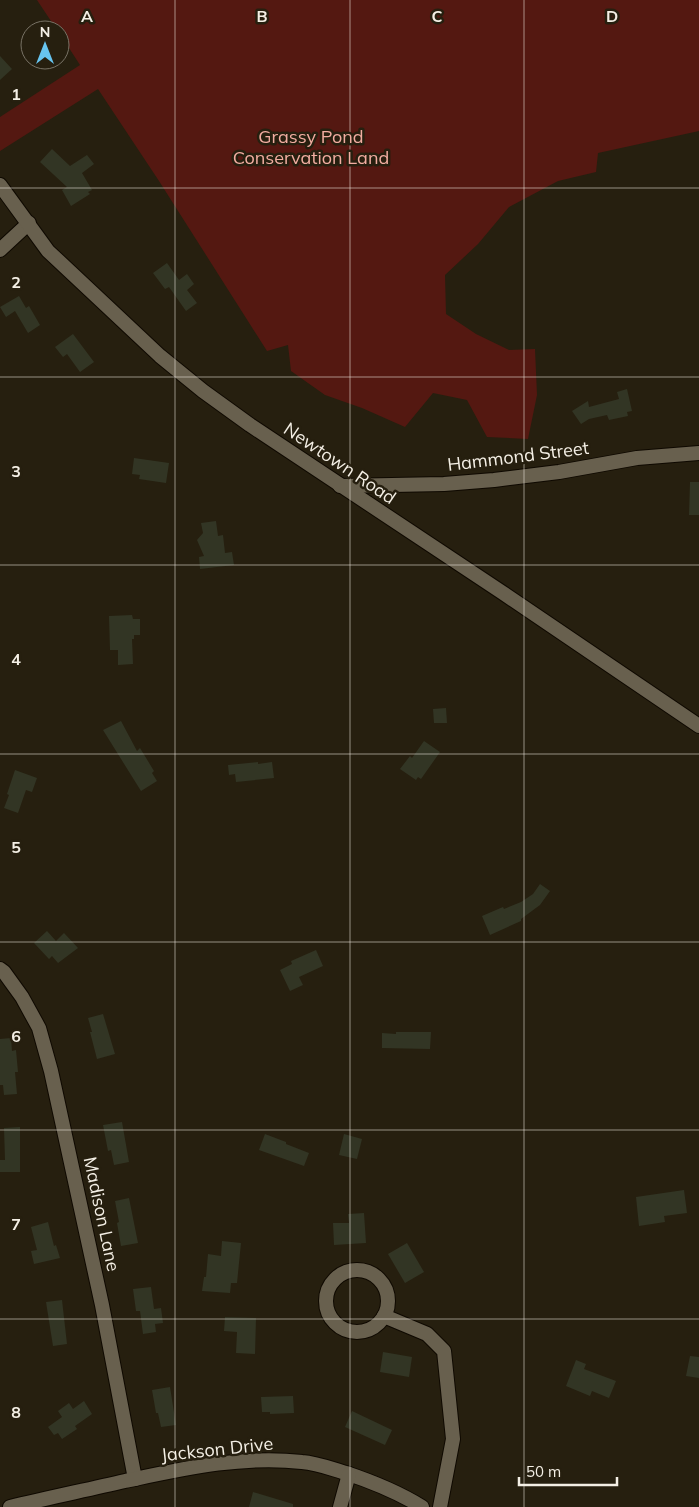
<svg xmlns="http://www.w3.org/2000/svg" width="699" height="1507" font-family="Mulish,sans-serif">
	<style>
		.green { fill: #541811 }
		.building { fill: #323524 }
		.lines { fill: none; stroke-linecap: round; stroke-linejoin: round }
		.minor-casing { stroke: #0f0900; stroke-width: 16 }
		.tertiary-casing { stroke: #0f0900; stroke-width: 16 }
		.minor { stroke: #68604e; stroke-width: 14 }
		.tertiary { stroke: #68604e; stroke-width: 14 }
		.grid { fill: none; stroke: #f4efe5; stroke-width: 1; stroke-opacity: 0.55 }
		.labels { text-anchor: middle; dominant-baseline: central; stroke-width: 5; stroke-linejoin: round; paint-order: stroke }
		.park-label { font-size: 18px; fill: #f2ada1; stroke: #261f0f }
		.street-label { font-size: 18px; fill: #f4efe5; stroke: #261f0f }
		.grid-label { font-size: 16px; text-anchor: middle; font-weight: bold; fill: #f4efe5; stroke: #261f0f; stroke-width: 5; stroke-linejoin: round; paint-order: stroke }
	</style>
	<rect width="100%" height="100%" fill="#261f0f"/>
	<polygon class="green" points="37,0 699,0 699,131 598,153 596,172 558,181 509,207 478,244 445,275 446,314 476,334 509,350 535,349 537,395 528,439 487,437 467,400 433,393 405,427 362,408 325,395 291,371 288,345 267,351 159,181 98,89 0,151 0,117 80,65 60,34 60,30 57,30"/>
	<g class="building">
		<polygon points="0,56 12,69 0,80"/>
		<polygon points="52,149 70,166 87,155 94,164 82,173 92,190 88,192 90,194 71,206 62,190 67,187 40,162"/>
		<polygon points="167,263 179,280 187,274 194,284 187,290 197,303 186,311 169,287 165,289 153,273"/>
		<polygon points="19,296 26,308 29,306 40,325 28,333 15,311 6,317 0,307"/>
		<polygon points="73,334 94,362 80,372 67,354 63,357 55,347"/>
		<polygon points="627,389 632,411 627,412 628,416 609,420 607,415 589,419 581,424 572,411 588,401 589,407 619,399 617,392"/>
		<polygon points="134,458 169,463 166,483 139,479 140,475 132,474"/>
		<polygon points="690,482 699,482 699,515 689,515"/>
		<polygon points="216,521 218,536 223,535 225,553 232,552 234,565 200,569 199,557 204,556 197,540 203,533 201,523"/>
		<polygon points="132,615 133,619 140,619 140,635 134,635 134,639 132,639 133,664 118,665 118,650 110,650 109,616"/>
		<polygon points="446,708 447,723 434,723 433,709"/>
		<polygon points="121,721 137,751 140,748 154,771 152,773 157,781 141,791 103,730"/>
		<polygon points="424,741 440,752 421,779 418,777 416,780 400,769 410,756 412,758"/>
		<polygon points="258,762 258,764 272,762 274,778 236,782 235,774 229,775 228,765"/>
		<polygon points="15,770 37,778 32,792 26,790 18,813 4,808 9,795 7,794"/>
		<polygon points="540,884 550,891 540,905 521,919 521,921 490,935 482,916 503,907 504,909 521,902 533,894"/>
		<polygon points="47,931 56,941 64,933 78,948 58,963 52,956 49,959 34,943"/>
		<polygon points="316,950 323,966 299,977 303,985 290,991 280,970 292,964 291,961"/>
		<polygon points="103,1014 115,1054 97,1059 90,1032 92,1032 88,1018"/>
		<polygon points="396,1032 431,1032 430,1049 382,1048 382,1033 396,1034"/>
		<polygon points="11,1038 12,1051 16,1050 18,1072 15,1072 17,1094 4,1095 3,1085 0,1085 0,1039"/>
		<polygon points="122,1122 129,1162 114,1165 111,1150 108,1151 103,1125"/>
		<polygon points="20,1127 20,1172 0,1172 0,1160 5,1160 4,1128"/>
		<polygon points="265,1134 286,1142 286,1144 309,1153 304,1166 259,1150"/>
		<polygon points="344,1134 362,1139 357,1159 339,1155"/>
		<polygon points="684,1190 687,1213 664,1216 665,1222 639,1226 636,1197"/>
		<polygon points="129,1198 138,1243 121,1246 117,1223 119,1222 115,1201"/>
		<polygon points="364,1213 366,1243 334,1245 333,1223 349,1223 348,1214"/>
		<polygon points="48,1222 54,1246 56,1245 60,1258 34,1264 31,1251 37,1250 31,1227"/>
		<polygon points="222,1241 241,1243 237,1283 231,1283 230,1293 202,1291 204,1277 206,1277 208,1254 221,1256"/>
		<polygon points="407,1243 424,1272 405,1283 388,1254"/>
		<polygon points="151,1287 154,1309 161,1308 163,1323 155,1324 156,1332 143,1334 140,1311 136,1311 133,1289"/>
		<polygon points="62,1300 67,1344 53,1346 46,1302"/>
		<polygon points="225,1317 256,1318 255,1354 236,1353 237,1332 224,1331"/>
		<polygon points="383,1352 412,1357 409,1377 380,1372"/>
		<polygon points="690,1356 699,1357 699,1378 686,1376"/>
		<polygon points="576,1360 586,1364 584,1369 616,1381 609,1398 592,1391 590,1396 566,1386"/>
		<polygon points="170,1387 176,1425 161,1427 158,1413 156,1413 152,1390"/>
		<polygon points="293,1396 294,1413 270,1414 270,1412 262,1412 261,1397"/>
		<polygon points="84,1401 92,1414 75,1426 77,1429 62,1439 58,1433 54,1435 48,1427 62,1417 58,1411 69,1403 73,1409"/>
		<polygon points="352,1411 392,1430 385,1445 345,1427"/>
		<polygon points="253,1492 293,1504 293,1507 249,1507"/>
	</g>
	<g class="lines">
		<g class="minor-casing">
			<g id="minor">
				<polyline points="0,250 29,223"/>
				<polyline points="340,486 444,484 494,480 559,472 637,458 699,453"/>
				<polyline points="0,969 4,972 22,997 39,1028 51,1071 102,1305 135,1479"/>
				<circle cx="357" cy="1301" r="31"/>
				<polyline points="384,1316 427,1334 444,1351 453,1439 440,1507"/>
				<path d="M10 1507C48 1498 86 1490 125 1481 182 1469 242 1455 302 1462 317 1463 332 1469 346 1473 373 1482 398 1492 422 1507"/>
				<polyline points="340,1507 349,1474"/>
			</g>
		</g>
		<g class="tertiary-casing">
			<polyline id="tertiary" points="0,185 48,251 160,356 203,391 250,425 503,593 699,726"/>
		</g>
		<use href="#minor" class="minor"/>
		<use href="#tertiary" class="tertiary"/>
	</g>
	<path class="grid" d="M175 0V1507M350 0V1507M524 0V1507M0 188H699M0 377H699M0 565H699M0 754H699M0 942H699M0 1130H699M0 1319H699"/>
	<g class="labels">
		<g class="park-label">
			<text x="311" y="136">Grassy Pond<tspan x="311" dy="21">Conservation Land</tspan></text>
		</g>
		<g class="street-label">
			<text transform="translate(518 456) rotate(-7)">Hammond Street</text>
			<text transform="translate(340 463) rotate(34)">Newtown Road</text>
			<text transform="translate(102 1214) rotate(78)">Madison Lane</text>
			<text transform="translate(217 1449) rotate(-6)">Jackson Drive</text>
		</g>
	</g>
	<g class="grid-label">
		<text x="87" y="22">A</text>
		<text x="262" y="22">B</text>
		<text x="437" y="22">C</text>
		<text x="612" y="22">D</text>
		<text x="16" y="100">1</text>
		<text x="16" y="288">2</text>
		<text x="16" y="477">3</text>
		<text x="16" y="665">4</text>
		<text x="16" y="853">5</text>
		<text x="16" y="1042">6</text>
		<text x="16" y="1230">7</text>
		<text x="16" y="1418">8</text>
	</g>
	<g transform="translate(45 45)"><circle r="24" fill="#261f0f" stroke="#787265"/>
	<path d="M0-4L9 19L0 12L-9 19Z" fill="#67c4ef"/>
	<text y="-8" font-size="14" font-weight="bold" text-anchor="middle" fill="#f4efe5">N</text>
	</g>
	<path d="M519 1477v8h98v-8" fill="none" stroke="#f4efe5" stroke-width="2.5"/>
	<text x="526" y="1477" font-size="15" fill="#f4efe5" stroke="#261f0f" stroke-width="4" paint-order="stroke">50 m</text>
</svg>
